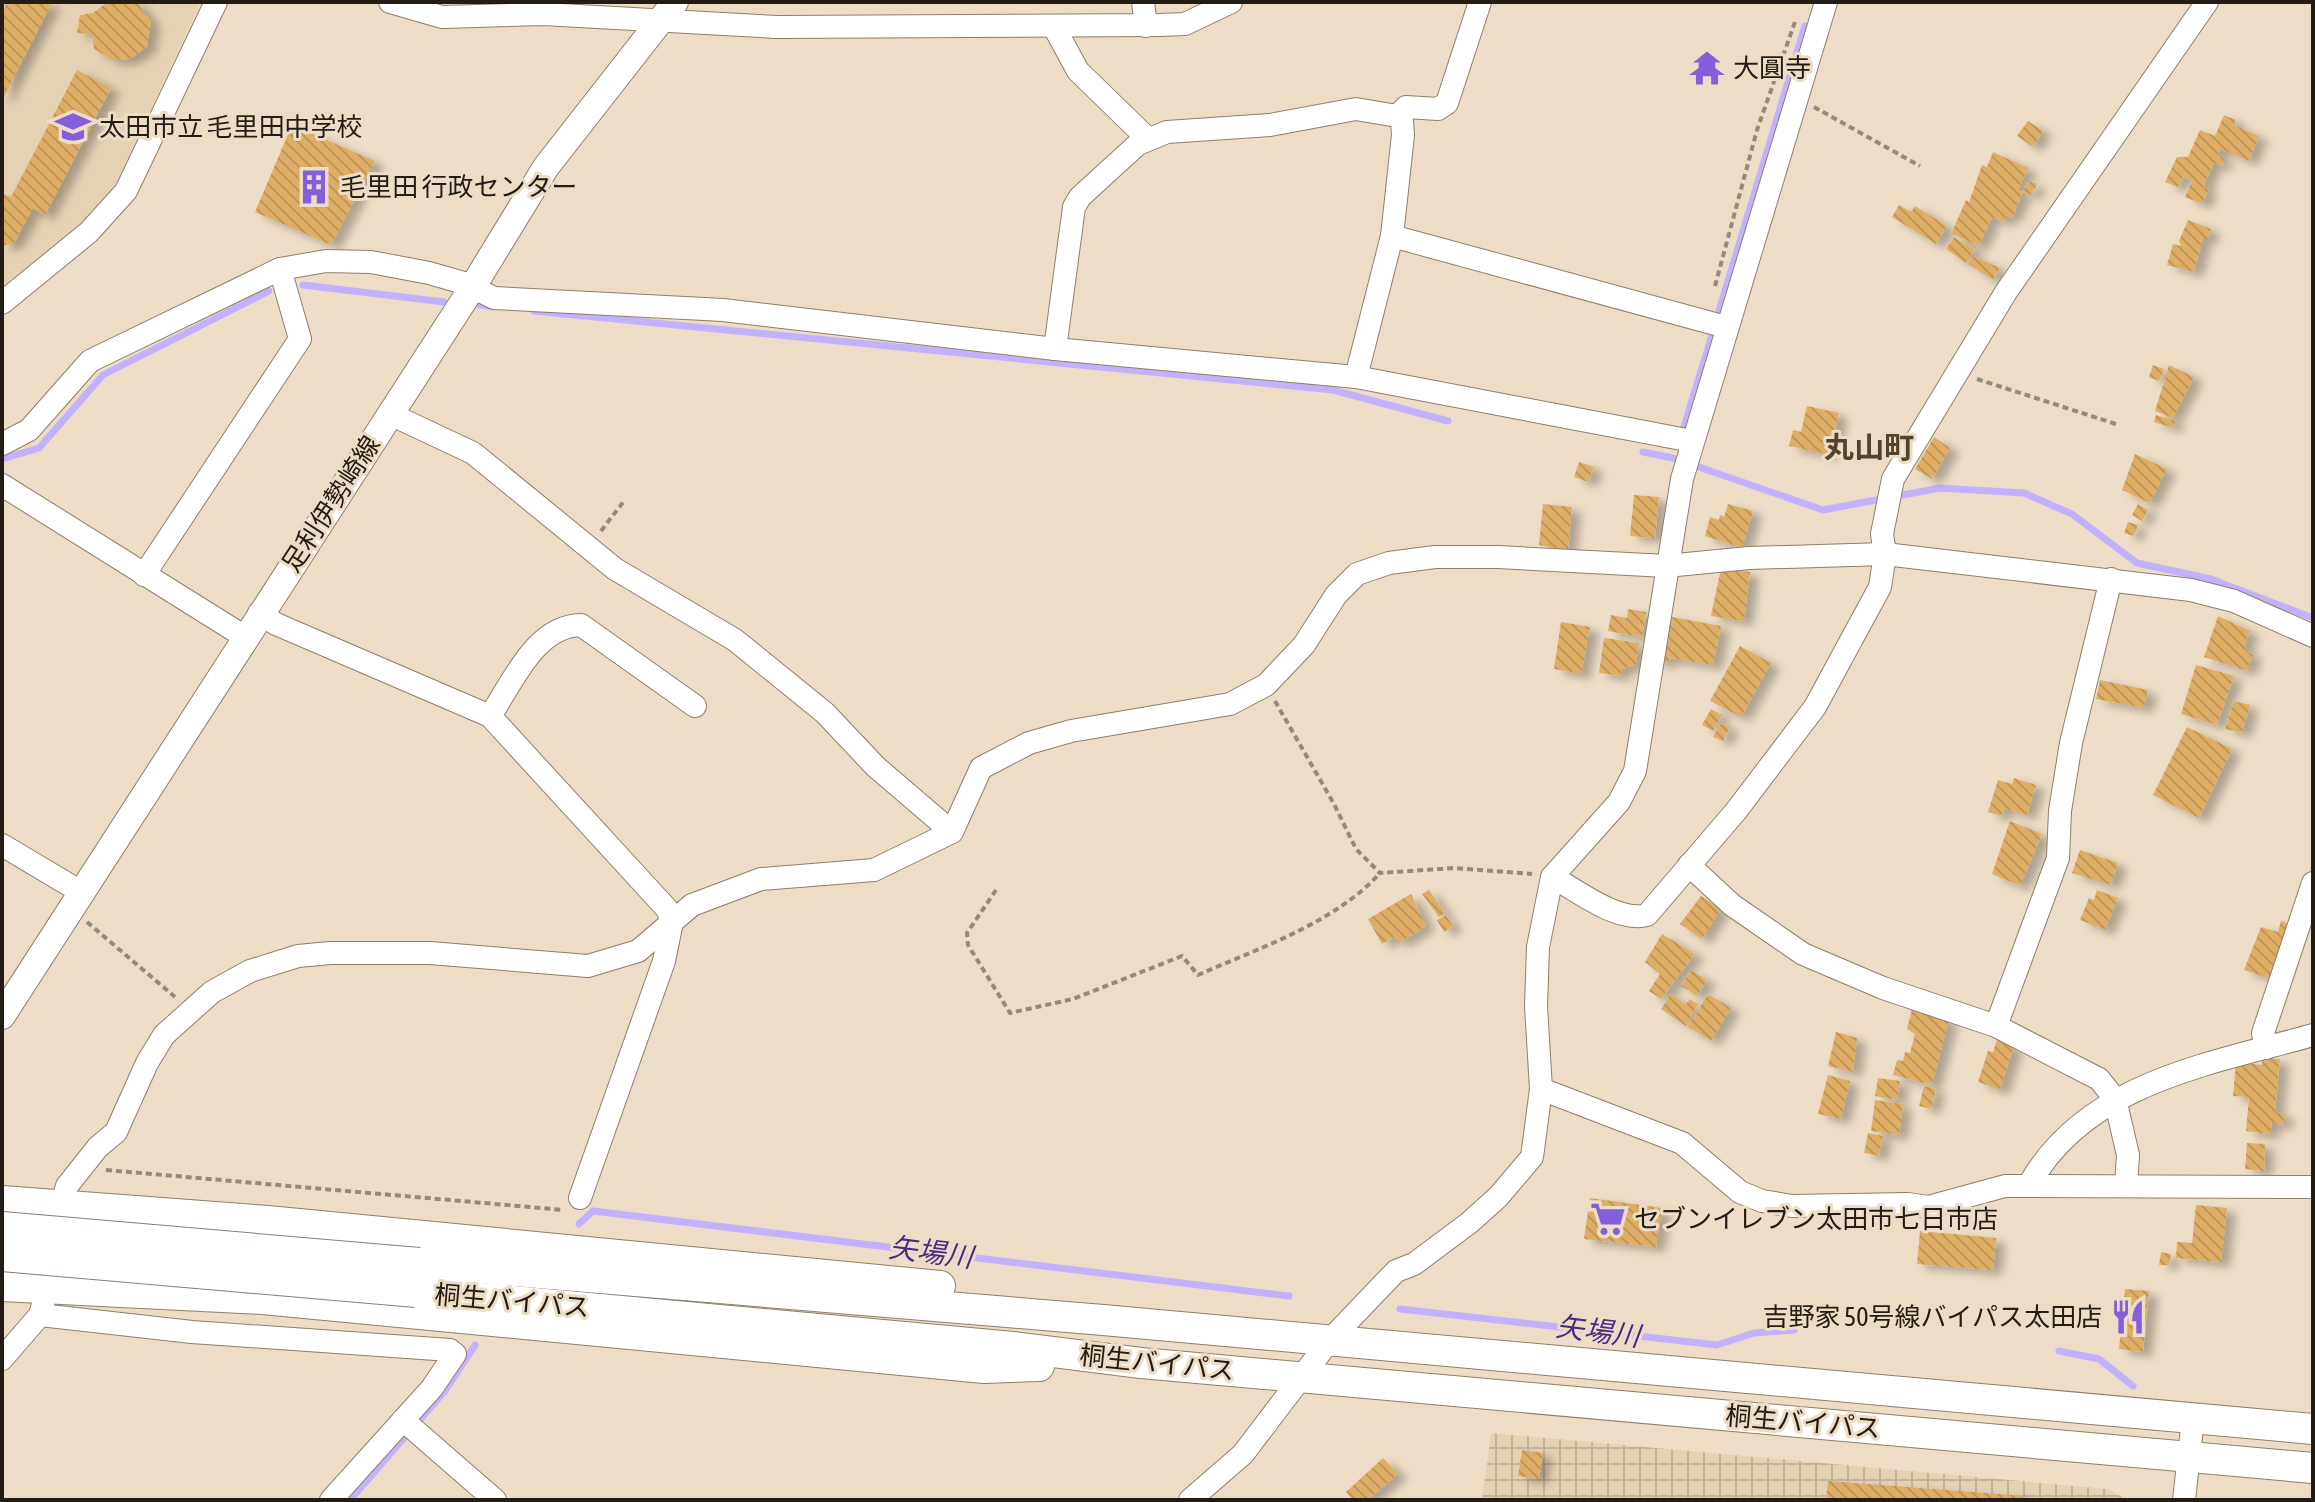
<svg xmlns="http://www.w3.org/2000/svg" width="2315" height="1502" font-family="'Asap Condensed','Noto Sans JP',sans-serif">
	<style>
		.built { fill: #e5d1b4 }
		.industrial { fill: url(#industrial-grid) }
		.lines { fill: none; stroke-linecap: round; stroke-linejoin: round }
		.stream { stroke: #c2b2fd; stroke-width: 7 }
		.building { fill: url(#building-back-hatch); filter: url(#shadow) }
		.minor-casing { stroke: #8e7f6a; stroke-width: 24 }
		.major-casing { stroke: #8e7f6a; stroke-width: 28 }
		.highway-casing { stroke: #8e7f6a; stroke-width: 32 }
		.path { stroke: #958a79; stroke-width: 4; stroke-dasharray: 6 4; stroke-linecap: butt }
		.minor { stroke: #fff; stroke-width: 22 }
		.major { stroke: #fff; stroke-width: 26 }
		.highway { stroke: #fff; stroke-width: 30 }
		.highway-bridge-casing { stroke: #8e7f6a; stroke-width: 32; stroke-linecap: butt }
		.highway-bridge { stroke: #fff; stroke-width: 30 }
		.labels { text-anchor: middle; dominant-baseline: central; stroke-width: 6; stroke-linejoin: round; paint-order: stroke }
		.poi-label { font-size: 26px; fill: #221c14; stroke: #edddc6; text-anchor: start }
		.street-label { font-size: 26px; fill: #221c14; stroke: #edddc6 }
		.water-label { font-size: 28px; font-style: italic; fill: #472b81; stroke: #edddc6 }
		.quarter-label { font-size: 30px; font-weight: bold; fill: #504330; stroke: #edddc6 }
	</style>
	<defs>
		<pattern id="industrial-grid" width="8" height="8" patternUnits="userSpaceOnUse" patternTransform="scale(2)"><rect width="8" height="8" fill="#e5d1b4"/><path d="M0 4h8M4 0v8" fill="none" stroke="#c4b39a"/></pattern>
		<pattern id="building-back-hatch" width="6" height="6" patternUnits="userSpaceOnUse" patternTransform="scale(2)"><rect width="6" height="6" fill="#dfae66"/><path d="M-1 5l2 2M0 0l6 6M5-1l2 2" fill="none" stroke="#bf9558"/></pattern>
		<filter id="shadow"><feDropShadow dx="9" dy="5" stdDeviation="4" flood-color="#0004"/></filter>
	</defs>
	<rect width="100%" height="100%" fill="#edddc6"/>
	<polygon class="built" points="2,2 201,2 116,183 84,221 2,289"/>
	<polygon class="industrial" points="1491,1433 2107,1489 2128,1500 1482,1500"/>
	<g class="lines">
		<g class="stream">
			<polyline points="303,285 444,302"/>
			<polyline points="480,305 494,307"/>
			<polyline points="534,311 1333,390 1448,421"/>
			<polyline points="1719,311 1805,26"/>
			<polyline points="1684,427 1713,332"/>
			<polyline points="1643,452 1673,458 1823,510 1940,488 2024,493 2072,514 2137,563 2211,579 2313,618"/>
			<polyline points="2,459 39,448 103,375 269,291"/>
			<polyline points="579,1224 593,1211 1289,1296"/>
			<polyline points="1400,1309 1717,1345 1754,1333 1794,1330"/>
			<polyline points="2059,1351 2099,1359 2133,1386"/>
			<polyline points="350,1500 444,1392 475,1345"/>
		</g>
	</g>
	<g class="building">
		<polygon points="7,2 52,2 2,101 2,12"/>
		<polygon points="108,2 137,2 151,22 147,47 130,59 113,60 94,49 92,34 77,33 80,15 93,13"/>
		<polygon points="77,70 111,88 45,215 33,208 14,243 2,246 2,193 11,197"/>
		<polygon points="2224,115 2236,120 2234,125 2259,136 2249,161 2220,149 2218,156 2226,159 2222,166 2214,163 2203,187 2209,189 2202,204 2185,197 2192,181 2183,176 2178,187 2165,182 2177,157 2188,157 2200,130 2215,136"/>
		<polygon points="2028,121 2043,131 2033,147 2017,136"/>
		<polygon points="292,125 375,161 331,245 255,212"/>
		<polygon points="1993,152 2028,168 2018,190 2023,192 2012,218 2007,215 2004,222 1992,217 1979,246 1951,234 1966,200 1969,202 1982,165 1987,167"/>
		<polygon points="2028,181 2037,184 2032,195 2023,192"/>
		<polygon points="1899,205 1911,212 1915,206 1947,226 1936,244 1892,217"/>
		<polygon points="2188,220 2211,229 2208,239 2203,239 2194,272 2167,265 2173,244 2181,246 2179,241"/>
		<polygon points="1954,237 1975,250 1966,263 1946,249"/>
		<polygon points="1973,256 2000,268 1993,280 1968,264"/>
		<polygon points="2153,365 2164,369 2159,381 2149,377"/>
		<polygon points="2169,365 2194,377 2173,418 2155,411"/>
		<polygon points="1807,406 1839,413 1830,455 1789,446 1793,430 1801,432"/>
		<polygon points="2156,415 2176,421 2173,428 2154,422"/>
		<polygon points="1934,437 1950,448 1932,479 1915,469"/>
		<polygon points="2135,454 2167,469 2150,503 2122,490"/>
		<polygon points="1579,462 1594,467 1588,482 1574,477"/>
		<polygon points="1634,495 1659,497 1655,538 1630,536"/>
		<polygon points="1543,504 1572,507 1568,550 1539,545"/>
		<polygon points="1728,504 1753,511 1742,548 1705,536 1710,517 1719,520 1720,515 1724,517"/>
		<polygon points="2138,504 2148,510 2142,521 2132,515"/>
		<polygon points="2128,522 2138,525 2134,536 2124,533"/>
		<polygon points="1721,568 1750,572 1744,621 1711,616"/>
		<polygon points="1628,609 1646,612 1642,637 1608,631 1611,615 1627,618"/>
		<polygon points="1666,616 1721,626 1713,665 1671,658 1667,663 1652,660"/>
		<polygon points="2218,616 2250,631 2245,646 2246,652 2253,654 2247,671 2204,657"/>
		<polygon points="1561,622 1590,627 1581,674 1554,669"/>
		<polygon points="1604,638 1639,643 1636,665 1622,669 1621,676 1599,673"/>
		<polygon points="1740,646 1771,663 1741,717 1710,701"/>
		<polygon points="2196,665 2234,676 2217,725 2181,714"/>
		<polygon points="2100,680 2148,690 2144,708 2096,699"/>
		<polygon points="2233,701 2250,705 2242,733 2225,729"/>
		<polygon points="1711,709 1722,715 1713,731 1702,725"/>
		<polygon points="1721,723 1730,727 1723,741 1713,737"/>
		<polygon points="2187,727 2232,749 2199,818 2153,795"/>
		<polygon points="2014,778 2036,785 2027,815 2004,808 2001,816 1988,812 1998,780 2012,784"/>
		<polygon points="2010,821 2042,834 2020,886 1992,874"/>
		<polygon points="2080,850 2118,863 2111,885 2072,873"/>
		<polygon points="1429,890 1445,913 1439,917 1422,894"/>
		<polygon points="2097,890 2118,898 2105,930 2080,920 2089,898 2094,900"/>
		<polygon points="1411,894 1426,926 1399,943 1395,936 1382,944 1368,919"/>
		<polygon points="1701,896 1721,909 1702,939 1680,924"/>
		<polygon points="1446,915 1453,926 1444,932 1437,920"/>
		<polygon points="2281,921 2292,925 2274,980 2244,970 2261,927 2278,932"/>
		<polygon points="1662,934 1695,954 1661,999 1649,991 1660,974 1645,962"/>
		<polygon points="1691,970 1707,980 1697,996 1681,986"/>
		<polygon points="1671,994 1686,1004 1690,999 1698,1004 1686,1026 1661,1009"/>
		<polygon points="1708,994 1731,1008 1711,1041 1688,1027"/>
		<polygon points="1912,1009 1949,1019 1932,1085 1893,1075 1897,1060 1903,1061 1905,1052 1910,1053 1915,1034 1907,1029"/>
		<polygon points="1836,1032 1857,1038 1853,1072 1828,1066"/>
		<polygon points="1997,1040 2014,1046 2000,1090 1978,1082 1988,1051 1993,1052"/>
		<polygon points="2262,1058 2280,1059 2275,1112 2285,1114 2283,1126 2272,1122 2270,1134 2246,1131 2249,1097 2233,1096 2236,1062 2262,1065"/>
		<polygon points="1828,1075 1850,1081 1841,1119 1818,1114"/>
		<polygon points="1878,1078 1900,1081 1897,1100 1875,1096"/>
		<polygon points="1924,1086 1936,1089 1931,1109 1919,1106"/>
		<polygon points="1875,1100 1903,1104 1899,1135 1871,1131"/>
		<polygon points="1868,1133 1883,1136 1879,1156 1864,1153"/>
		<polygon points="2247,1143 2265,1144 2264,1171 2245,1169"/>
		<polygon points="1590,1198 1662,1208 1656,1247 1584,1239"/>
		<polygon points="2196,1205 2227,1208 2221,1262 2176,1258 2177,1242 2192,1243"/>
		<polygon points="1920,1231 1996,1238 1993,1270 1917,1264"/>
		<polygon points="2161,1252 2171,1254 2169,1265 2159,1265"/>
		<polygon points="2125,1289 2149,1291 2143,1352 2119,1349"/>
		<polygon points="1522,1450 1543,1453 1539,1479 1518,1476"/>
		<polygon points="1383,1458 1398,1474 1368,1500 1353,1500 1346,1492"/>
		<polygon points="1828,1481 2024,1496 2024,1500 1826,1500"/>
	</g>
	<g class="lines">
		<g class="minor-casing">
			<g id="minor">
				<polyline points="390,2 442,17 543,14 777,27 1159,25 1185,24 1231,2"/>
				<polyline points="1143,2 1146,26"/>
				<polyline points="1054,27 1078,71 1148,139"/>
				<polyline points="1397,116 1406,107 1438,109 1447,103 1480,2"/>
				<polyline points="1392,236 1726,327"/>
				<polyline points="2,303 89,232 126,191 216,2"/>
				<polyline points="1055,349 1074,207 1080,197 1138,144 1167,132 1270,125 1356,109 1397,116 1402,121 1403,135 1392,236 1356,377"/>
				<polyline points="390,414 473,453 615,569 735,640 825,713 876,767 952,832"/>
				<polyline points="2,444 29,430 90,361 280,269 326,261 371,262 429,273 464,283 494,298 723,310 1055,349 1356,377 1692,441"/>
				<polyline points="2,485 245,637"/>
				<polyline points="144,575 300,339 280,269"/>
				<polyline points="259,613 276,624 490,716 667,909 672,922 664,961 580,1198"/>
				<path d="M490 716C513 682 535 626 581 625L695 706"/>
				<polyline points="2,845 81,892"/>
				<polyline points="1689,865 1732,905 1803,954 1883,988 1996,1026 2099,1079 2115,1099 2128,1155 2126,1186"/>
				<path d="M1552 877C1577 890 1618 923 1647 915L1736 811 1815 707 1880 587 1885 554 1882 534 1893 479 2006 292 2207 2"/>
				<polyline points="1996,1026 2058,858 2060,811 2071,743 2111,579"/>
				<polyline points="2266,1048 2263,1033 2313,883"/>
				<polyline points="1541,1089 1682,1143 1740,1192 1762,1201 1792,1206 1908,1204 1928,1207 2005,1186 2313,1187"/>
				<path d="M2029 1185C2085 1083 2210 1064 2313 1035"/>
				<polyline points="58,1217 67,1186 98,1147 116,1132 147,1063 164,1035 212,992 250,971 298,956 330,953 430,953 588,966 638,951 692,905 761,879 874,870 952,832 981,768 1029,743 1071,731 1230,704 1266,685 1304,645 1336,595 1357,574 1389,563 1435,557 1498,557 1666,566 1749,558 1885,554 2191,590 2234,601 2313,636"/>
				<polyline points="40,1315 192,1332 450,1350 455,1354 432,1388 331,1500"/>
				<polyline points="2,1359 40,1315 51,1275"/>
				<polyline points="403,1420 495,1500"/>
				<polyline points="1190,1500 1243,1454 1329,1341 1396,1271 1414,1264 1469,1223 1498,1197 1532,1157 1541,1089 1536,1006 1538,947 1552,877 1619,802 1635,771 1682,479 1826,2"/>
				<polyline points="2184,1500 2193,1419"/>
			</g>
		</g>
		<g class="major-casing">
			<polyline id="major" points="2,1016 472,288 546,167 675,2"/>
		</g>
		<g class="highway-casing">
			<g id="highway">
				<polyline points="2,1201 268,1221 940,1286"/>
				<polyline points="419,1263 1103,1320 2313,1429"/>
				<polyline points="2,1286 263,1299 984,1368 1039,1366"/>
				<polyline points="416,1292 1013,1347 1141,1363 2313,1468"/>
			</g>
		</g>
		<g class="path">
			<polyline points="1814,107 1920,166"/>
			<polyline points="1715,286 1757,130 1796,19"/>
			<polyline points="1977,379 2119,425"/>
			<polyline points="601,531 624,501"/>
			<polyline points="1275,701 1334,804 1356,849 1380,873 1454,868 1532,874"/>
			<path d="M996 890 967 933 968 945 1010 1013 1073 999 1182 956 1198 975C1259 948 1335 923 1380 873"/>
			<polyline points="87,922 175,997"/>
			<polyline points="106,1170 564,1210"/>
		</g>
		<use href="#minor" class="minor"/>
		<use href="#major" class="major"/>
		<use href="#highway" class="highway"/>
		<g class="highway-bridge-casing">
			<g id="highway-bridge">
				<polyline points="2,1227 419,1263"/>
				<polyline points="2,1256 416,1292"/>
			</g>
		</g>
		<use href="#highway-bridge" class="highway-bridge"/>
	</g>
	<defs>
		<g id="temple-bare" transform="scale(2.76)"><path d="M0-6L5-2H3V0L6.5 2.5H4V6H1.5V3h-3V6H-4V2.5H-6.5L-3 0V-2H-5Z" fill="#845fda" stroke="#edddc6" stroke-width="2.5" paint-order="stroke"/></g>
		<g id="school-bare" transform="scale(2.76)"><path d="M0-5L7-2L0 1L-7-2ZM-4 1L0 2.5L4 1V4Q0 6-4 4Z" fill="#845fda" stroke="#edddc6" stroke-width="2.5" paint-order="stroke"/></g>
		<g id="building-bare" transform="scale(2.76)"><path d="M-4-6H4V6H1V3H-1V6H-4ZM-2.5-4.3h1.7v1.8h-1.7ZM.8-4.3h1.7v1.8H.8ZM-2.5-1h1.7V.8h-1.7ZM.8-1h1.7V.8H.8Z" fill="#845fda" stroke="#edddc6" stroke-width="2.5" paint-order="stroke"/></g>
		<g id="supermarket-bare" transform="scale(2.76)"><path d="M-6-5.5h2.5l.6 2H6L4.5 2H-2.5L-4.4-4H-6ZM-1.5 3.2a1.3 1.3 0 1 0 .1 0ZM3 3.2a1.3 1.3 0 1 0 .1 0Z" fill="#845fda" stroke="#edddc6" stroke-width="2.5" paint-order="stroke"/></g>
		<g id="restaurant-bare" transform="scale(2.76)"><path d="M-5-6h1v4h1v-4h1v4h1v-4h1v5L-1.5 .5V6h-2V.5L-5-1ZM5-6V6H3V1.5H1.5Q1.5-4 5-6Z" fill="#845fda" stroke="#edddc6" stroke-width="2.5" paint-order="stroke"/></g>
	</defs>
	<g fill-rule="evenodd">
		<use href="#temple-bare" x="1707" y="68"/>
		<use href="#school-bare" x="73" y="127"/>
		<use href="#building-bare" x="314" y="187"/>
		<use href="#supermarket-bare" x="1608" y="1219"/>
		<use href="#restaurant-bare" x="2128" y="1317"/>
	</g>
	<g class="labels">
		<g class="poi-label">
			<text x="1733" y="68">大圓寺</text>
			<text x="99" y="127">太田市立 毛里田中学校</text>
			<text x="340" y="187">毛里田 行政センター</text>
			<text x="1634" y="1219">セブンイレブン太田市七日市店</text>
			<text x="2102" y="1317" text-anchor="end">吉野家 50号線バイパス太田店</text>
		</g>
		<g class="street-label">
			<text transform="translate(331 504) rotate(-57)">足利伊勢崎線</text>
			<text transform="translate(512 1301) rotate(5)">桐生バイパス</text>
			<text transform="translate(1157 1363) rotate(6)">桐生バイパス</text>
			<text transform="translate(1803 1422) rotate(5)">桐生バイパス</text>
		</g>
		<g class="water-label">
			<text transform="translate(931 1252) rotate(7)">矢場川</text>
			<text transform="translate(1598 1331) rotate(7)">矢場川</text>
		</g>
		<g class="quarter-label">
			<text x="1869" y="447">丸山町</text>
		</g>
	</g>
	<rect width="2315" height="1502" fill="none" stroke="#221c14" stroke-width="8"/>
</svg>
